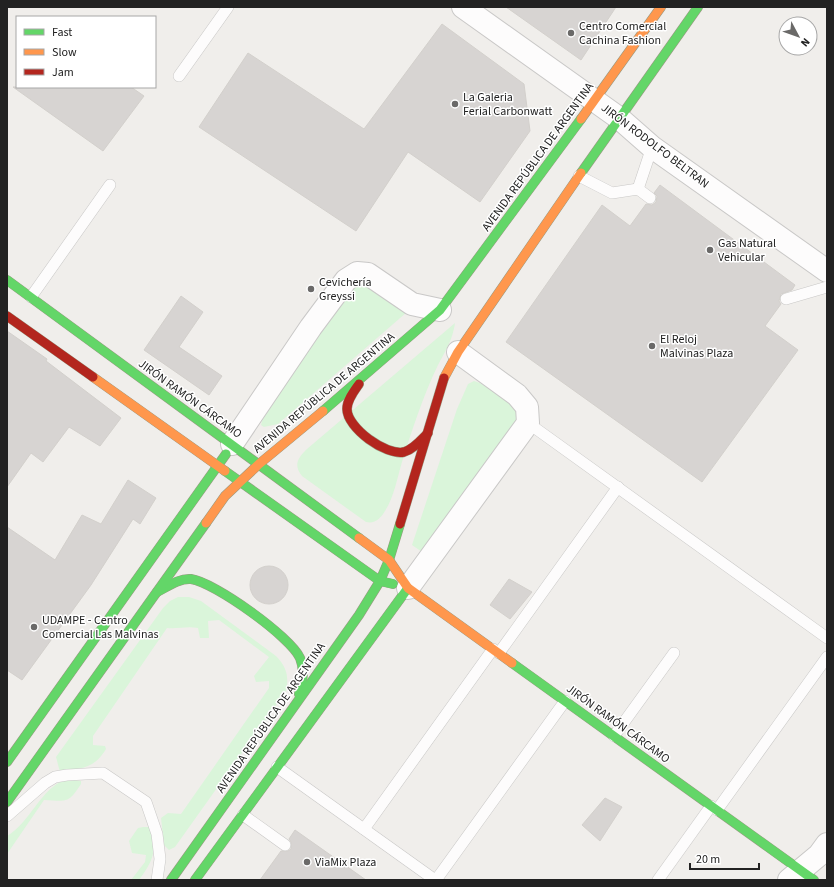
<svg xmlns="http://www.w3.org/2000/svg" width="834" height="887" font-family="'Source Sans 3',sans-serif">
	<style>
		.park { fill: #daf5da }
		.building { fill: #d7d4d2; stroke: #d3d0cc }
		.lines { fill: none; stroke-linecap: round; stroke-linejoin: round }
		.lane-casing { stroke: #c9c8c7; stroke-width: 12 }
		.street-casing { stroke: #c9c8c7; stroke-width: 24 }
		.fast-casing { stroke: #999a82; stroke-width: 10 }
		.slow-casing { stroke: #999a82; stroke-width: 10 }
		.jam-casing { stroke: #999a82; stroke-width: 10 }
		.lane { stroke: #fdfcfc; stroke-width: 11 }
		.street { stroke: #fdfcfc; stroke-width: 22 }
		.fast { stroke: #63d668; stroke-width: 9 }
		.slow { stroke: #ff974d; stroke-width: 9 }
		.jam { stroke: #b3261e; stroke-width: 9 }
		.poi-dot { fill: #6a6968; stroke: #fff; stroke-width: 1.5 }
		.labels { text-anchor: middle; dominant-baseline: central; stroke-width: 3; stroke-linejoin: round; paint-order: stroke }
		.poi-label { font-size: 12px; fill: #222; stroke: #fff; text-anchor: start }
		.street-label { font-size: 12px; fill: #222; stroke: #fff }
	</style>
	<rect width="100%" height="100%" fill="#f0eeeb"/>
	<g class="park">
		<polygon points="359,277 407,312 278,424 264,427 261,425 262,421 277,387"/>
		<path d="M455 323C453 339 445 352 438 365 423 396 412 430 402 462 397 479 394 497 385 511 380 519 375 524 366 522L302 476C293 465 298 458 307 449Z"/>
		<path d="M474 381 480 383C494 392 518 402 518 421L425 554 412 545 457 409 468 384Z"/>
		<path d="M178 597H189L201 601 276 656C287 667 289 677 286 691L175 847 169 850 164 845 161 818 168 813 181 814 269 688V681L256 682 254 676 269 657 219 620 208 621 209 638H200L198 628C187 626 179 629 167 628L93 736V745L105 746 106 749C94 769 82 768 60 772L56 757 163 608 170 601Z"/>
		<path d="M66 779 81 781V784C68 804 67 801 44 800L7 854V836C31 822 39 790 66 779Z"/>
		<path d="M143 827H149C158 851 153 861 139 880H131L145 862 146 855 132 853 129 841 138 828Z"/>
	</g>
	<g class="building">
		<polygon points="506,7 616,7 581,60"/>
		<polygon points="442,24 524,84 530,131 480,202 408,152 356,231 199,127 248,53 364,129"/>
		<polygon points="13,87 131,87 144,96 103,151"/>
		<polygon points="660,185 795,285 792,290 781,294 779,301 781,304 765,326 798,350 702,482 506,342 602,205 630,226 646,204 652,205 656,202 657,196 654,193"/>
		<polygon points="181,296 203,312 179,347 222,376 209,395 144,350"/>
		<polygon points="7,331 47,359 46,361 121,418 100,446 69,427 43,462 31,453 7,487"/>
		<polygon points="128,480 156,498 140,524 133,519 91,585 22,680 7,670 7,527 55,560 82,515 101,524"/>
		<circle cx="269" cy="585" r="19"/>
		<polygon points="509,579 532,592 510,619 490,605"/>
		<polygon points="605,798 622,807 600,841 582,825"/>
		<polygon points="295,830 366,880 260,880 281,851 288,851 291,849 291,842 289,839"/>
	</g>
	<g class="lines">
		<g class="lane-casing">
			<g id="lane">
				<polyline points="179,76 228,7"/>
				<polyline points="579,176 612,193 638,189 650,198"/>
				<polyline points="638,189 652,147"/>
				<polyline points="31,297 110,185"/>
				<polyline points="786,299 827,287"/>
				<polyline points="528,423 827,638"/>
				<polyline points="499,653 618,487"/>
				<polyline points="614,736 674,653"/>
				<polyline points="277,767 435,880"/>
				<polyline points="717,810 827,657"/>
				<polyline points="243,815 285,845"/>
				<polyline points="7,816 45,783 55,777 67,775 103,773 146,802 157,834 160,859 157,880"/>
				<polyline points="364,829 493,649"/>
				<polyline points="436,880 565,701"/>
				<polyline points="658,880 711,806"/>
			</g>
		</g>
		<g class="street-casing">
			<g id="street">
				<polyline points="463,7 619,118 652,147 827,271"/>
				<polyline points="232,444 311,327 346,280 357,273 368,274 412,304 440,310"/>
				<polyline points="408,588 528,423 527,407 517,395 458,352"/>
				<polyline points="789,880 819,855 827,844"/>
			</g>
		</g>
		<g class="fast-casing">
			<g id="fast">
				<polyline points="581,173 698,7"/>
				<polyline points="7,280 359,538"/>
				<polyline points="323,411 440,310 581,119"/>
				<polyline points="225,471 380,581 393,584"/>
				<path d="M157 592C167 587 179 578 191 579 214 582 291 637 300 658 305 670 303 682 299 694"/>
				<polyline points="512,663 814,880"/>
				<polyline points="7,762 226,454"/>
				<polyline points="7,802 206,523"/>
				<polyline points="171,880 359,615 380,581 389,560 400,524"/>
				<polyline points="195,880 408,588"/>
			</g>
		</g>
		<g class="slow-casing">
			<g id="slow">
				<polyline points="581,119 661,7"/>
				<polyline points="93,377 225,471"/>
				<polyline points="444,378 458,352 581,173"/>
				<polyline points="206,523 225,496 259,464 323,411"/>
				<polyline points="359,538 389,560 408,588 512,663"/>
			</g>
		</g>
		<g class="jam-casing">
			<g id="jam">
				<polyline points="7,316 93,377"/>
				<path d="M359 384C354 391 347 400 347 409 347 428 386 456 404 452 414 449 421 440 428 433"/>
				<polyline points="400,524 444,378"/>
			</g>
		</g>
		<use href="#lane" class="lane"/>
		<use href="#street" class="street"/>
		<use href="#fast" class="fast"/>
		<use href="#slow" class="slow"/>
		<use href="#jam" class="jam"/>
	</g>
	<g class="poi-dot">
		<circle cx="571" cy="33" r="4"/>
		<circle cx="455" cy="104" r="4"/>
		<circle cx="710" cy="250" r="4"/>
		<circle cx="311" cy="289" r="4"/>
		<circle cx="652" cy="346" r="4"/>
		<circle cx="34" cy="627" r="4"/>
		<circle cx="307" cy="862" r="4"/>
	</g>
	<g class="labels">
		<g class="poi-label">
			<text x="579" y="26">Centro Comercial<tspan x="579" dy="14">Cachina Fashion</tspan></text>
			<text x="463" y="97">La Galeria<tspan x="463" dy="14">Ferial Carbonwatt</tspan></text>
			<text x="718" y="243">Gas Natural<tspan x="718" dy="14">Vehicular</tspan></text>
			<text x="319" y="282">Cevichería<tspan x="319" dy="14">Greyssi</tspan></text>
			<text x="660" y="339">El Reloj<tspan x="660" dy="14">Malvinas Plaza</tspan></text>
			<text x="42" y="620">UDAMPE - Centro<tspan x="42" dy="14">Comercial Las Malvinas</tspan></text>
			<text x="315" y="862">ViaMix Plaza</text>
		</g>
		<g class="street-label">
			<text transform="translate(655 146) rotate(37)">JIRÓN RODOLFO BELTRAN</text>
			<text transform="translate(538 157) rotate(-54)">AVENIDA REPÚBLICA DE ARGENTINA</text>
			<text transform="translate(324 393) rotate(-40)">AVENIDA REPÚBLICA DE ARGENTINA</text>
			<text transform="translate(190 399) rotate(36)">JIRÓN RAMÓN CÁRCAMO</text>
			<text transform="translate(271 718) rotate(-55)">AVENIDA REPÚBLICA DE ARGENTINA</text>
			<text transform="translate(618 724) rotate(36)">JIRÓN RAMÓN CÁRCAMO</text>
		</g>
	</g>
	<rect width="834" height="887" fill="none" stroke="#222222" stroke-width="16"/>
	<rect x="16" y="16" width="140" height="72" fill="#ffffff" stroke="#a7a7a7"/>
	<rect x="24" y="29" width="20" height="6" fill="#63d668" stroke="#a7a7a7"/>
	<text x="52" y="36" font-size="12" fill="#222222">Fast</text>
	<rect x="24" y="49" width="20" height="6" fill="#ff974d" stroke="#a7a7a7"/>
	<text x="52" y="56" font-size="12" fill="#222222">Slow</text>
	<rect x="24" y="69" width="20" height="6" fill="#b3261e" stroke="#a7a7a7"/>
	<text x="52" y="76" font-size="12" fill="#222222">Jam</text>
	<g transform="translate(798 36) rotate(131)"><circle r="19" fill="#ffffff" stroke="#a7a7a7"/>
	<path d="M0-3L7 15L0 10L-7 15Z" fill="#6a6968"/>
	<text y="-6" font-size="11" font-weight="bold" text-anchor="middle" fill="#222222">N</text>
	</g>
	<path d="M690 863v6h69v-6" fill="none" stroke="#222222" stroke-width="2"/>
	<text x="696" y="863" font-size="12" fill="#222222" stroke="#ffffff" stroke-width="3" paint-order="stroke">20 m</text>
</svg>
